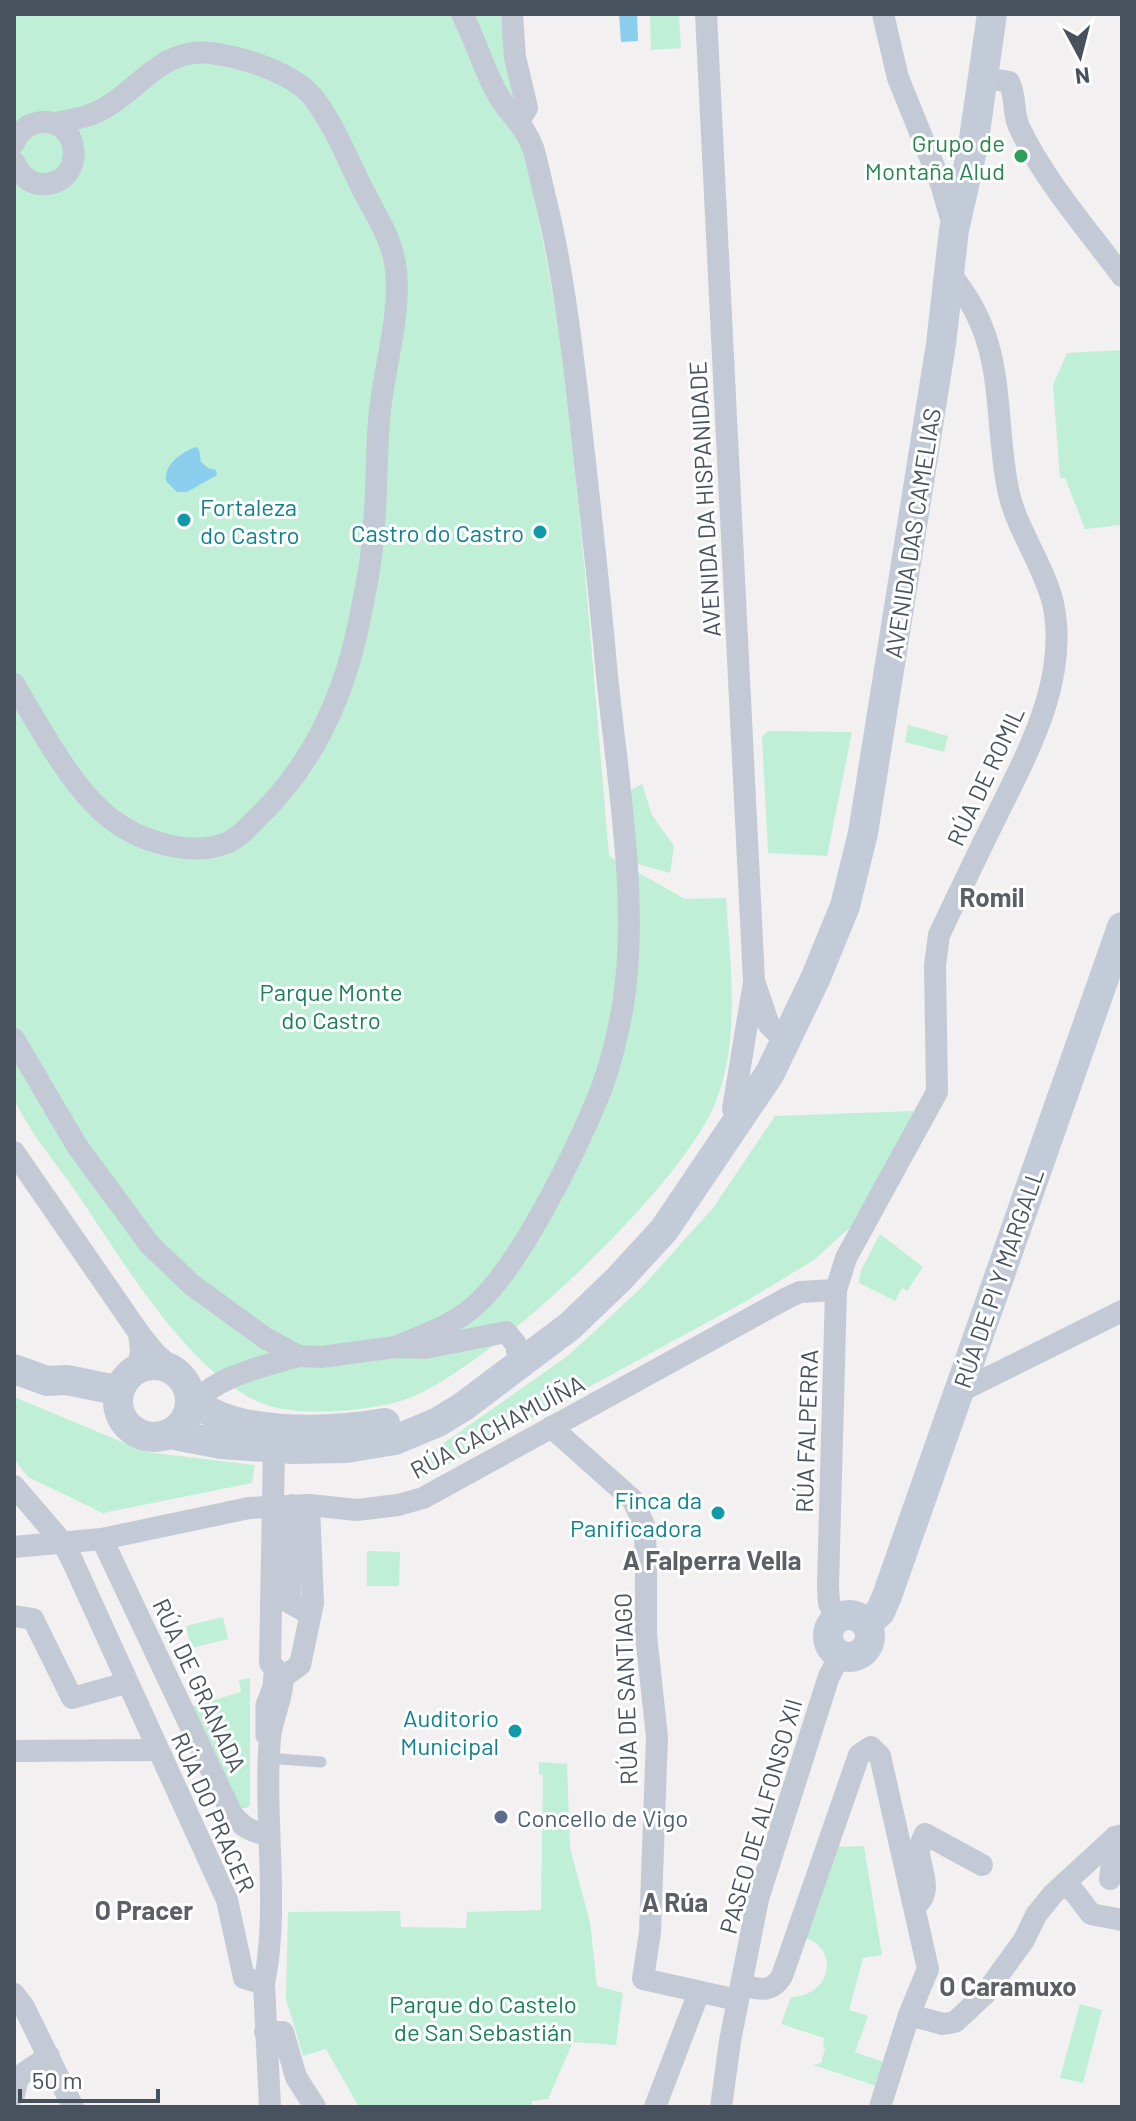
<svg xmlns="http://www.w3.org/2000/svg" width="1136" height="2121" font-family="Barlow,sans-serif">
	<style>
		.green { fill: #bff0d7 }
		.water { fill: #8bceed }
		.lines { fill: none; stroke-linecap: round; stroke-linejoin: round }
		.lane { stroke: #c3cad5; stroke-width: 11 }
		.street { stroke: #c3cad5; stroke-width: 22 }
		.secondary { stroke: #c3cbd9; stroke-width: 30 }
		.leisure-dot { fill: #2e9e5b; stroke: #fff; stroke-width: 3 }
		.culture-dot { fill: #0f9aa8; stroke: #fff; stroke-width: 3 }
		.service-dot { fill: #5c6f8a; stroke: #fff; stroke-width: 3 }
		.labels { text-anchor: middle; dominant-baseline: central; stroke-width: 6; stroke-linejoin: round; paint-order: stroke }
		.leisure-label { font-size: 24px; fill: #27864d; stroke: #fff; text-anchor: end }
		.street-label { font-size: 24px; fill: #48515e; stroke: #fff }
		.culture-label { font-size: 24px; fill: #0d838f; stroke: #fff; text-anchor: end }
		.park-label { font-size: 24px; fill: #178157; stroke: #fff }
		.service-label { font-size: 24px; fill: #4e5e75; stroke: #fff; text-anchor: start }
		.neighbourhood-label { font-size: 26px; font-weight: bold; fill: #5c5f65; stroke: #fff }
	</style>
	<rect width="100%" height="100%" fill="#f2f0f0"/>
	<g class="green">
		<path d="M14 14H500C515 123 544 228 559 336 582 509 594 683 609 856L685 899 726 898C730 964 741 1037 716 1101 685 1184 492 1366 409 1398 376 1411 307 1416 273 1407 195 1386 120 1256 76 1192 57 1164 33 1137 18 1107 9 1090 14 1060 14 1040 14 991 14 941 14 892 14 599 14 307 14 14Z"/>
		<polygon points="650,14 679,14 681,48 651,50"/>
		<polygon points="1122,350 1122,525 1085,529 1065,478 1060,478 1053,385 1067,353"/>
		<polygon points="908,725 948,736 944,752 905,742"/>
		<polygon points="768,731 852,732 827,856 768,853 762,737"/>
		<polygon points="642,784 652,815 674,846 670,873 634,863 628,792"/>
		<polygon points="914,1111 857,1221 814,1260 748,1300 419,1480 414,1464 569,1355 641,1288 713,1208 775,1116"/>
		<polygon points="880,1234 923,1267 907,1291 902,1288 895,1301 859,1283 861,1270"/>
		<polygon points="14,1397 146,1452 255,1465 252,1483 103,1513 28,1477 14,1459"/>
		<polygon points="367,1551 400,1552 399,1586 367,1586"/>
		<polygon points="223,1617 228,1639 191,1648 186,1626"/>
		<polygon points="250,1678 250,1805 247,1808 237,1808 190,1707 241,1692 239,1680"/>
		<polygon points="539,1762 567,1764 570,1848 590,1922 597,1986 623,1993 616,2045 573,2042 548,2099 532,2101 532,2107 359,2107 326,2049 303,2056 286,1999 288,1912 400,1911 401,1927 466,1928 467,1912 541,1910 543,1775 539,1774"/>
		<path d="M864 1846 882 1955 863 1958 849 2010 868 2016 855 2052 886 2063 879 2087 813 2065 821 2063 825 2049 823 2044 824 2038 781 2024 791 1997C831 1996 840 1950 806 1938L834 1847Z"/>
		<polygon points="1080,2004 1102,2010 1083,2083 1060,2078"/>
	</g>
	<g class="water">
		<polygon points="619,14 637,14 638,41 621,42"/>
		<path d="M195 447 199 449 201 462 208 468 216 470 217 475 187 492H177L166 481C164 463 182 453 195 447Z"/>
	</g>
	<g class="lines">
		<g class="lane">
			<polyline points="261,1737 261,1704 268,1686 270,1664"/>
			<polyline points="266,1758 321,1762"/>
		</g>
		<g class="street">
			<polyline points="512,14 515,57 527,108 519,121"/>
			<polyline points="706,14 754,981 769,1025 785,1040"/>
			<polyline points="883,14 898,78 941,184 954,229"/>
			<path d="M982 77 1009 82C1017 98 1012 114 1020 129 1045 181 1088 230 1122 276"/>
			<path d="M14 143C19 133 25 125 36 123 82 113 88 185 42 184 28 184 20 174 14 162"/>
			<path d="M14 684C39 726 72 789 111 819 141 842 193 858 229 842 240 837 248 827 256 819 309 769 341 703 357 632 362 607 368 581 371 556 378 508 375 458 380 410 385 363 404 304 394 258 389 234 373 210 362 188 347 158 333 122 312 96 291 72 242 57 211 53 162 47 140 89 103 109 89 117 72 120 56 123"/>
			<polyline points="14,1039 77,1146 150,1245 192,1285 265,1338 299,1356 321,1357 395,1347 425,1348 506,1332 516,1344 517,1351"/>
			<polyline points="733,1109 754,982"/>
			<polyline points="14,1152 139,1333 155,1353 174,1370"/>
			<path d="M395 1347C419 1337 446 1328 467 1312 516 1277 578 1147 601 1090 611 1063 618 1034 623 1005 640 901 616 771 606 665 598 573 587 482 577 391 569 325 561 261 545 197 541 181 538 164 533 148 526 128 512 116 501 100 484 73 477 42 462 14"/>
			<polyline points="138,1369 141,1350 139,1333"/>
			<polyline points="959,1392 1122,1311"/>
			<path d="M190 1409C210 1377 265 1366 299 1356"/>
			<polyline points="551,1427 633,1500 644,1525 646,1553 646,1635 657,1737 650,1932 643,1979 737,2000"/>
			<polyline points="274,1449 270,1663 283,1677 300,1665 313,1603 309,1505"/>
			<polyline points="14,1486 63,1543 72,1560 227,1900 244,1978 264,1984"/>
			<polyline points="292,1505 290,1603 310,1614"/>
			<path d="M102 1539 231 1812C241 1827 252 1832 268 1835"/>
			<polyline points="14,1547 102,1539 249,1508 309,1505 357,1510 398,1505 423,1498 787,1298 800,1292 836,1290"/>
			<polyline points="14,1616 33,1619 72,1698 119,1685"/>
			<path d="M836 1619 829 1603 828 1586 836 1290 846 1258 937 1092 935 965 939 935C958 895 977 855 997 815 1029 750 1069 678 1053 603 1043 562 1014 527 1007 484 993 405 1007 340 949 273"/>
			<polyline points="14,1751 158,1750"/>
			<polyline points="1110,1879 1115,1837"/>
			<polyline points="1064,1884 1075,1893 1091,1914 1122,1920"/>
			<path d="M916 1905C933 1892 921 1872 919 1853 919 1846 922 1840 925 1834L982 1865"/>
			<path d="M741 1985C759 1989 771 1994 782 1976L859 1755 871 1747 880 1756 928 1969 909 2015 880 2107"/>
			<polyline points="14,1994 24,2007 73,2107"/>
			<polyline points="909,2015 943,2024 955,2022 985,1994 1024,1940 1036,1915 1053,1894 1115,1837 1122,1835"/>
			<polyline points="265,2032 283,2032 296,2077 315,2107"/>
			<polyline points="14,2095 18,2077 49,2056"/>
			<path d="M270 2107 264 1984C280 1907 263 1817 270 1738 272 1717 283 1698 283 1677"/>
			<polyline points="655,2107 699,1992"/>
			<polyline points="721,2107 730,2041 758,1899 829,1676 840,1656"/>
		</g>
		<g class="secondary">
			<circle cx="154" cy="1401" r="36"/>
			<polyline points="14,1369 47,1381 67,1380 111,1389 121,1387"/>
			<path d="M191 1398C231 1438 332 1432 385 1423"/>
			<polyline points="169,1434 221,1444 292,1449 346,1448 395,1440 438,1422 464,1406 570,1326 619,1279 664,1230 770,1073 816,977 845,906 863,833 941,344 954,230 973,146 992,14"/>
			<circle cx="849" cy="1636" r="21"/>
			<polyline points="866,1624 880,1612 887,1596 1122,927"/>
		</g>
	</g>
	<circle class="leisure-dot" cx="1021" cy="156" r="8"/>
	<g class="culture-dot">
		<circle cx="184" cy="520" r="8"/>
		<circle cx="540" cy="532" r="8"/>
		<circle cx="718" cy="1513" r="8"/>
		<circle cx="515" cy="1731" r="8"/>
	</g>
	<circle class="service-dot" cx="501" cy="1817" r="8"/>
	<g class="labels">
		<g class="leisure-label">
			<text x="1005" y="142">Grupo de<tspan x="1005" dy="28">Montaña Alud</tspan></text>
		</g>
		<g class="street-label">
			<text transform="translate(704 499) rotate(-93)">AVENIDA DA HISPANIDADE</text>
			<text transform="translate(912 533) rotate(-81)">AVENIDA DAS CAMELIAS</text>
			<text transform="translate(985 776) rotate(-65)">RÚA DE ROMIL</text>
			<text transform="translate(998 1278) rotate(-71)">RÚA DE PI Y MARGALL</text>
			<text transform="translate(497 1426) rotate(-28)">RÚA CACHAMUÍÑA</text>
			<text transform="translate(806 1431) rotate(-88)">RÚA FALPERRA</text>
			<text transform="translate(200 1685) rotate(65)">RÚA DE GRANADA</text>
			<text transform="translate(625 1689) rotate(-92)">RÚA DE SANTIAGO</text>
			<text transform="translate(214 1812) rotate(66)">RÚA DO PRACER</text>
			<text transform="translate(760 1816) rotate(-74)">PASEO DE ALFONSO XII</text>
		</g>
		<g class="culture-label">
			<text x="200" y="506" text-anchor="start">Fortaleza<tspan x="200" dy="28">do Castro</tspan></text>
			<text x="524" y="532">Castro do Castro</text>
			<text x="702" y="1499">Finca da<tspan x="702" dy="28">Panificadora</tspan></text>
			<text x="499" y="1717">Auditorio<tspan x="499" dy="28">Municipal</tspan></text>
		</g>
		<g class="park-label">
			<text x="331" y="991">Parque Monte<tspan x="331" dy="28">do Castro</tspan></text>
			<text x="483" y="2003">Parque do Castelo<tspan x="483" dy="28">de San Sebastián</tspan></text>
		</g>
		<g class="service-label">
			<text x="517" y="1817">Concello de Vigo</text>
		</g>
		<g class="neighbourhood-label">
			<text x="992" y="896">Romil</text>
			<text x="712" y="1559">A Falperra Vella</text>
			<text x="675" y="1901">A Rúa</text>
			<text x="144" y="1909">O Pracer</text>
			<text x="1008" y="1985">O Caramuxo</text>
		</g>
	</g>
	<rect width="1136" height="2121" fill="none" stroke="#48515e" stroke-width="32"/>
	<g transform="translate(1080 56) rotate(173)" stroke="#ffffff" stroke-width="6" paint-order="stroke">
	<path d="M0-6L14 30L0 20L-14 30Z" fill="#48515e"/>
	<text y="-12" font-size="22" font-weight="bold" text-anchor="middle" fill="#48515e">N</text>
	</g>
	<path d="M20 2089v12h138v-12" fill="none" stroke="#48515e" stroke-width="4"/>
	<text x="32" y="2089" font-size="24" fill="#48515e" stroke="#ffffff" stroke-width="6" paint-order="stroke">50 m</text>
</svg>
